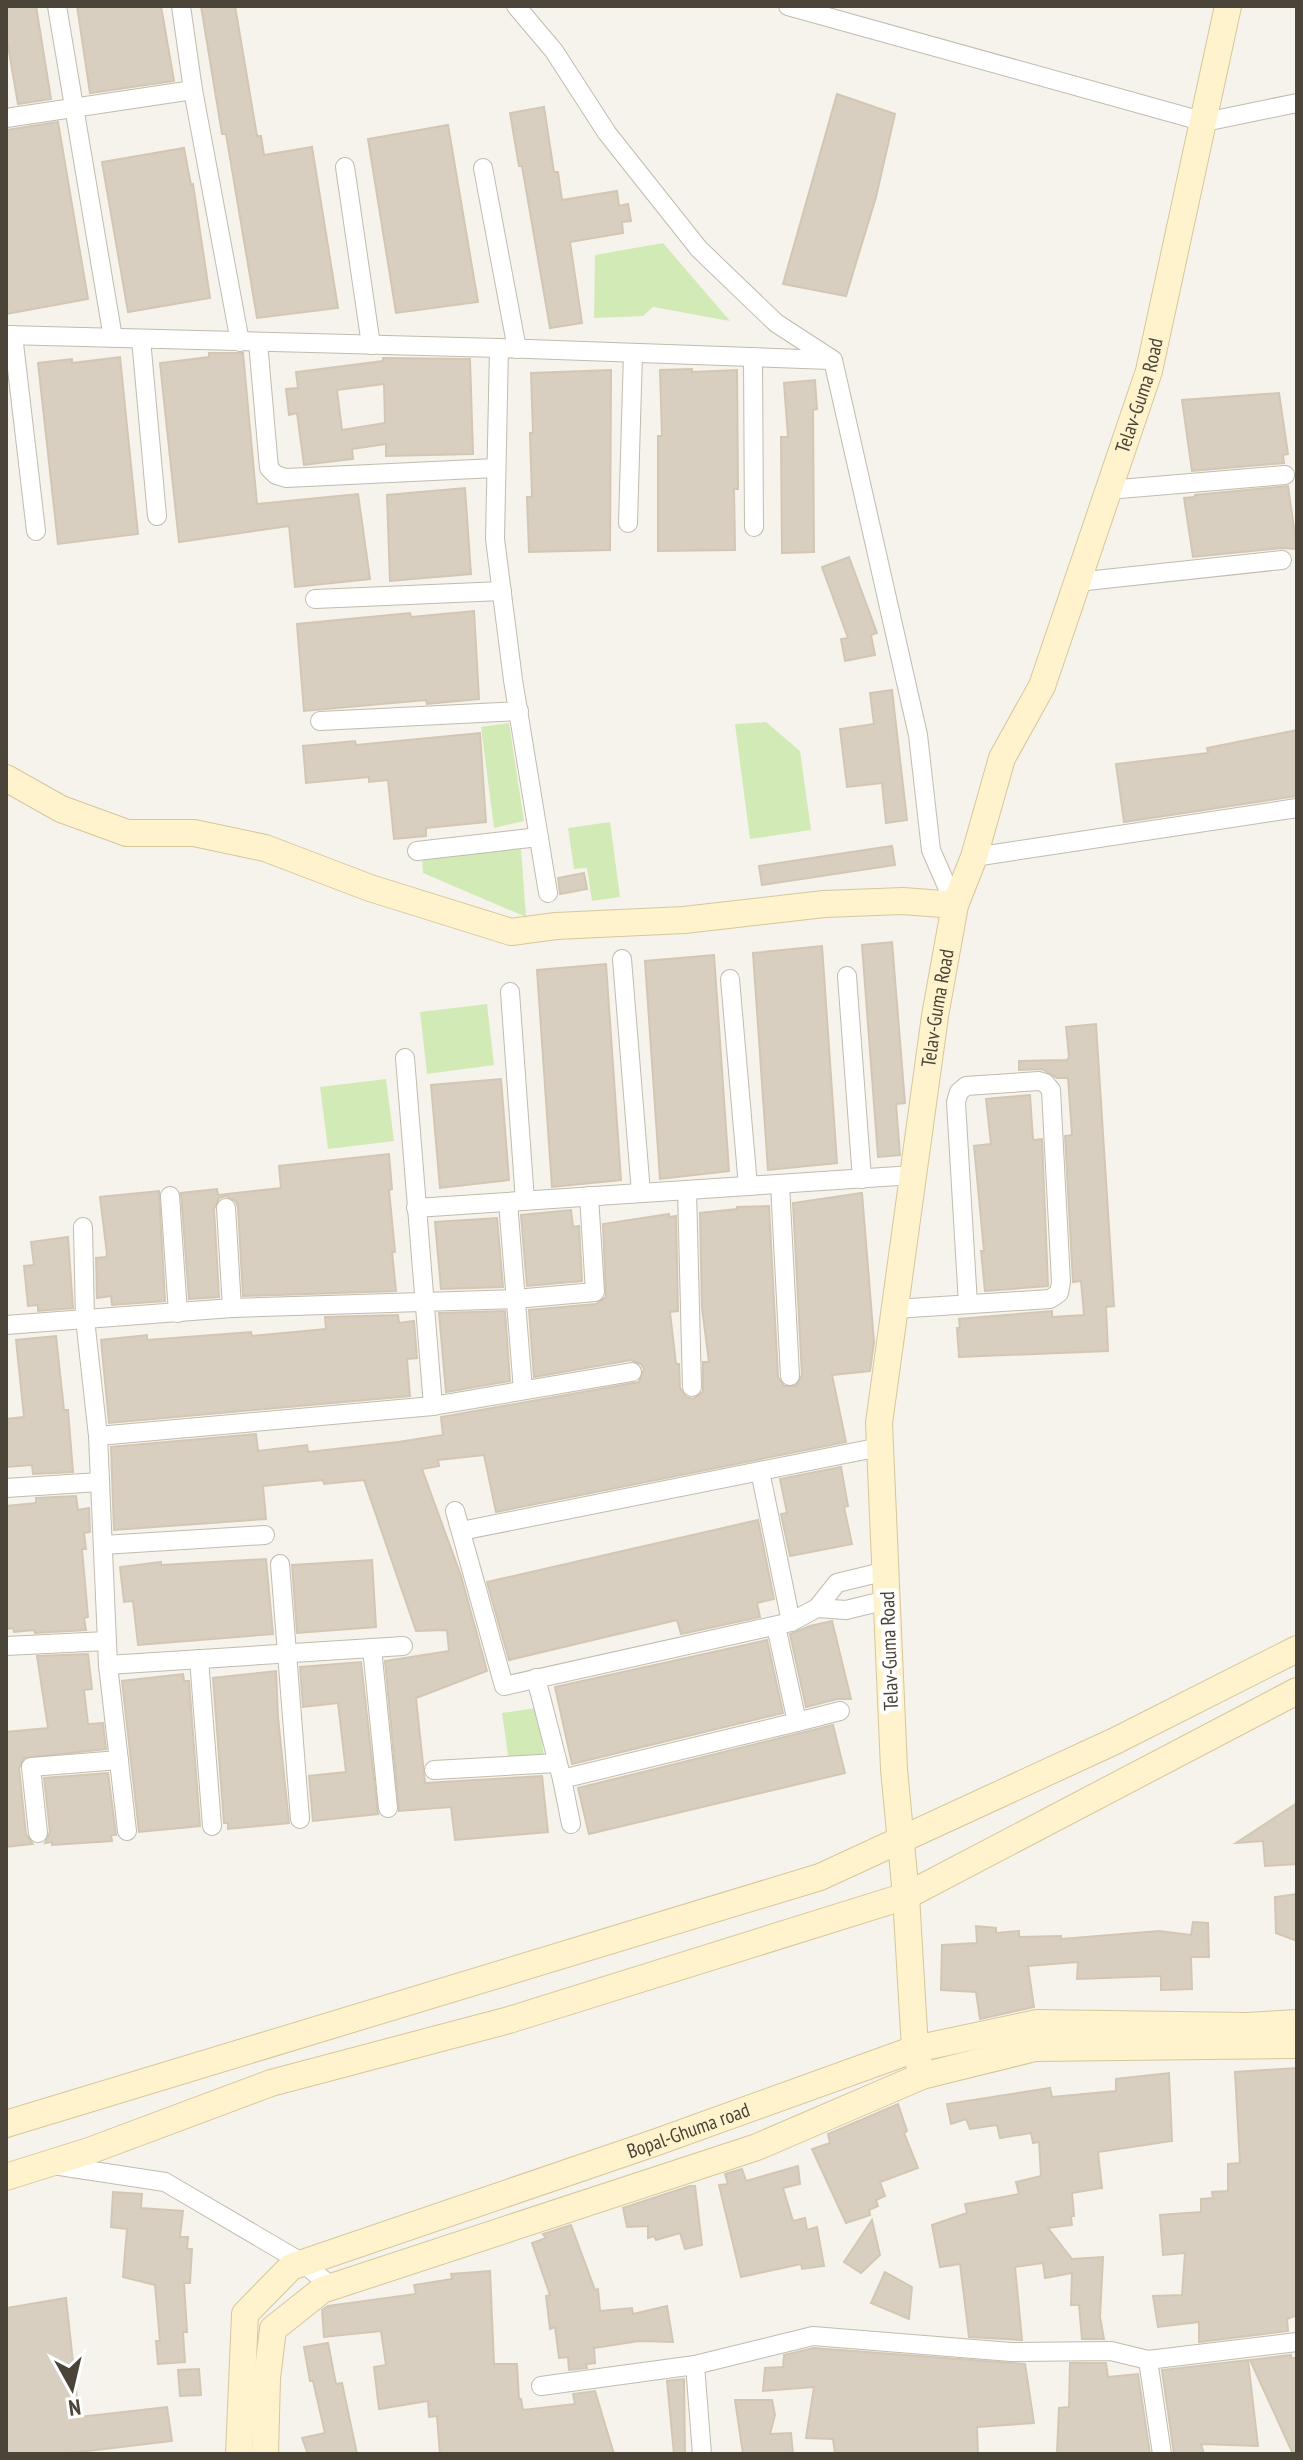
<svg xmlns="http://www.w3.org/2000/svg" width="1303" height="2460" font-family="'PT Sans Narrow',sans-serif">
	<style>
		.green { fill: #d2eab5 }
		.building { fill: #d8cfc1; stroke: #d3c7b4; stroke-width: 2; fill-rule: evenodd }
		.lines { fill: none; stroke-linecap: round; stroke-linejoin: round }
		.street-casing { stroke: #c2bbae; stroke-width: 20 }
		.secondary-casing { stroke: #d6c79b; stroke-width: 28 }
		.street { stroke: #fff; stroke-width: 18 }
		.secondary { stroke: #fff3cd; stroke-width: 26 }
		.labels { text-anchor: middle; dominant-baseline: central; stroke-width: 8; stroke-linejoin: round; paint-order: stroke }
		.street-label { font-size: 20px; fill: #4b4439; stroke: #fff }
	</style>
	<rect width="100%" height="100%" fill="#f6f3ec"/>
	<g class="green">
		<polygon points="663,243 730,321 653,307 643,316 594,318 595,255"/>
		<polygon points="766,722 800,751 811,830 750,839 735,724"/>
		<polygon points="509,723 524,821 494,828 481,727"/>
		<polygon points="610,822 620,897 592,901 587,868 574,869 568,828"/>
		<polygon points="521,849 526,917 423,873 422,857"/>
		<polygon points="487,1004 494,1065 427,1074 420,1012"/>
		<polygon points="386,1079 394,1141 328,1149 320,1087"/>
		<polygon points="537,1708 544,1756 509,1762 502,1713"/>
	</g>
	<g class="building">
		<polygon points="6,6 36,6 51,99 18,104 6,34"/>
		<polygon points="77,6 161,6 174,81 90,93"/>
		<polygon points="201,6 235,6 257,136 261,136 264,155 312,147 338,308 257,318 226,134 222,134"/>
		<polygon points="837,94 895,114 876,197 846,296 783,284"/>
		<polygon points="544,107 554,172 558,172 562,200 617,191 619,206 628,204 631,221 622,222 623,233 570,242 582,323 550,328 522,166 519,166 510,113"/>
		<polygon points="58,122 88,299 6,314 6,130"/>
		<polygon points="448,125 478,302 396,313 368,139"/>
		<polygon points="184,148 191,185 193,184 210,298 128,312 102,162"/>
		<polygon points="209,353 243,353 257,504 358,494 370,579 295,587 289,526 179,542 160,363 209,357"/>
		<polygon points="120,357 138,534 58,544 38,363 72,359 72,363"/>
		<path d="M383 358 470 359 473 454 386 456V444L352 449 353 459 304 465 297 413 289 415 286 389 298 388 296 372 383 361ZM384 384 385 423 342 430 337 390Z"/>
		<polygon points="692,369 692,372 737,370 738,489 734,489 735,550 658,551 658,436 662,436 660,370"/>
		<polygon points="611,370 610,550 529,552 527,497 532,497 530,433 533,433 531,373"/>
		<polygon points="815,380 817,409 813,410 814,552 782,553 781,437 788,437 784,383"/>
		<polygon points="1279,393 1288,454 1283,455 1284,463 1192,471 1182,400"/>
		<polygon points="1288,486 1297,549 1281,548 1193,557 1184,498 1195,497 1195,495"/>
		<polygon points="465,488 471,574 390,581 387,495"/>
		<polygon points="849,557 877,633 871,635 875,655 845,661 841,639 848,638 822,567"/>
		<polygon points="474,611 479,699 427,704 426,700 304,711 297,624 410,613 411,617"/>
		<polygon points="892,690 907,820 886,823 882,783 847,787 840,729 874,724 870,693"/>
		<polygon points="1297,730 1297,796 1124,822 1116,764 1208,753 1207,748"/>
		<polygon points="480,733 486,822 426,828 426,836 394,839 388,780 369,782 369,777 306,783 303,746 355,741 356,745"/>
		<polygon points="892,846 895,865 762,885 759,866"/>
		<polygon points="584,873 587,889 560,894 558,878"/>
		<polygon points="892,942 905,1103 896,1104 900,1155 878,1157 862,945"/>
		<polygon points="822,946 837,1163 768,1170 753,953"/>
		<polygon points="714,955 729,1171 660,1179 645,961"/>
		<polygon points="606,964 621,1180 552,1187 537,970"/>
		<polygon points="1096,1024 1114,1306 1106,1307 1108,1351 959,1357 957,1328 960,1328 959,1319 1052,1311 1052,1317 1084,1315 1081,1281 1073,1282 1065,1136 1072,1135 1068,1078 1057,1078 1042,1069 1019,1070 1019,1061 1067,1060 1069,1057 1066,1027"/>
		<polygon points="501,1079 509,1180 440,1188 431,1085"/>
		<polygon points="1030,1095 1033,1140 1042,1139 1048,1286 985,1291 981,1251 984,1251 974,1146 991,1144 986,1099"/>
		<polygon points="389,1154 392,1189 389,1190 395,1252 392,1252 396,1291 243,1296 238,1207 236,1201 226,1196 219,1198 214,1209 219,1297 189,1299 181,1193 217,1189 218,1195 281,1188 279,1166"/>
		<polygon points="159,1191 165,1301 112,1305 111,1296 97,1298 96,1258 106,1257 107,1254 100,1197"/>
		<polygon points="862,1193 874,1342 870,1371 832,1375 846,1442 496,1512 484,1455 438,1460 439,1466 422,1469 461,1576 487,1671 416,1698 425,1783 542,1776 548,1832 455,1840 451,1807 399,1811 385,1661 449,1651 447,1630 416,1631 364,1480 324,1484 323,1480 263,1486 266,1519 114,1530 111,1447 256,1434 258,1451 307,1445 308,1452 398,1442 443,1435 441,1417 639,1382 644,1369 641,1364 631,1360 534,1377 529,1310 596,1304 606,1297 603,1224 669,1214 669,1217 676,1216 678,1311 670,1312 676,1364 679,1364 680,1388 686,1397 693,1399 703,1392 703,1362 709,1362 702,1308 700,1213 737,1209 737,1207 769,1206 778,1377 784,1386 796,1386 802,1375 793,1203"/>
		<polygon points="571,1210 573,1227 579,1226 582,1281 527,1286 521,1215"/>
		<polygon points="497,1218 503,1287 441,1289 435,1222"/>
		<polygon points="68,1237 73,1308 38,1311 38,1305 28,1306 24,1266 34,1265 31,1242"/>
		<polygon points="505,1311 510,1381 446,1392 439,1313"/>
		<polygon points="398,1315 399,1323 414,1321 417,1358 407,1359 410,1396 109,1423 101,1340 147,1335 147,1340 251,1332 252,1336 326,1329 325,1317"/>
		<polygon points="56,1336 64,1410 68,1410 73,1472 33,1474 32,1465 6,1467 6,1419 24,1417 16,1340"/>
		<polygon points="841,1467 848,1506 844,1507 852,1544 790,1556 781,1514 787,1513 780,1479"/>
		<polygon points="76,1496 78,1510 89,1508 90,1532 84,1533 86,1549 82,1549 88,1617 84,1618 86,1630 35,1633 34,1630 14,1632 13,1628 6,1629 7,1506 36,1503 36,1498"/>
		<polygon points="758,1520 774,1599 757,1603 760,1617 681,1634 677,1620 509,1660 487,1582"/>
		<polygon points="266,1559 273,1634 138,1645 133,1601 124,1602 120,1567 161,1562 161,1565"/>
		<polygon points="372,1560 376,1627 297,1633 292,1565"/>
		<polygon points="832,1621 851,1699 837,1699 806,1707 790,1634 810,1626"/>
		<polygon points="767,1640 783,1713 572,1764 555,1687"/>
		<polygon points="88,1654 92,1689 84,1690 88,1724 103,1723 106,1749 24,1758 19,1768 26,1834 33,1844 6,1847 6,1732 48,1728 37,1656"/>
		<polygon points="361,1662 378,1814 313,1821 309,1776 346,1772 338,1703 303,1707 300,1667"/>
		<polygon points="276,1671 278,1717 289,1823 228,1829 228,1823 224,1823 213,1678"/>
		<polygon points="183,1674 184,1681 189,1681 200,1826 139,1832 122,1681"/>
		<polygon points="833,1725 845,1773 589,1834 578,1788"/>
		<polygon points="108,1773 116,1835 111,1835 112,1841 52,1845 52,1842 45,1843 50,1832 44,1778"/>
		<polygon points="1297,1803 1297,1864 1265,1866 1263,1841 1236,1843"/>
		<polygon points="1297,1894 1297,1941 1276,1933 1275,1897"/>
		<polygon points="1193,1922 1208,1923 1209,1957 1191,1957 1192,1989 1161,1990 1161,1976 1077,1979 1078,1962 1028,1966 1034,2007 980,2019 976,1992 941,1990 942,1945 977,1943 976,1926 996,1928 996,1933 1019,1931 1019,1937 1061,1936 1061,1939 1159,1931 1191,1935"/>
		<polygon points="1297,2068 1297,2315 1287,2319 1288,2331 1199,2342 1199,2322 1158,2327 1153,2296 1182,2295 1185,2253 1163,2255 1160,2215 1201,2212 1201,2199 1213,2198 1212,2192 1228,2191 1228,2164 1240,2163 1235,2072"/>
		<polygon points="1169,2073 1172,2141 1098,2152 1102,2188 1072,2193 1074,2216 1071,2216 1072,2225 1048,2228 1072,2259 1103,2257 1100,2317 1104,2339 1082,2339 1079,2305 1071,2305 1072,2273 1045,2278 1043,2263 1015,2267 1022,2340 969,2337 960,2264 940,2267 932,2225 967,2213 965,2204 1019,2194 1016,2182 1041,2176 1039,2142 1033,2143 1031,2133 1000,2138 997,2125 970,2129 966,2119 951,2124 947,2104 1050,2088 1052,2097 1116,2091 1116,2079"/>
		<polygon points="898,2104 907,2131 904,2133 918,2168 880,2182 885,2196 876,2200 878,2206 869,2210 870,2215 846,2223 812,2149 830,2143 828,2134"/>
		<polygon points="798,2166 800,2184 783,2188 793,2221 805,2218 807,2230 817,2227 824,2266 802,2269 801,2264 741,2277 719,2185 728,2184 725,2174 742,2169 746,2181"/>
		<polygon points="690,2186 695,2186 702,2245 685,2249 680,2233 656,2240 654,2236 648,2238 648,2226 627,2227 623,2208"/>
		<polygon points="113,2192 142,2194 141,2208 183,2211 180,2237 188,2237 187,2249 192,2249 190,2283 184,2283 187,2332 183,2332 185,2362 158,2364 156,2341 160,2341 155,2285 123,2277 127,2229 111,2227"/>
		<polygon points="872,2220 880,2255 861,2273 844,2262"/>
		<polygon points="571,2225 595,2290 598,2289 600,2311 632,2308 633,2314 667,2306 673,2342 639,2341 594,2348 595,2363 586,2364 587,2368 569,2370 568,2357 559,2358 555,2327 550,2329 546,2296 550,2295 532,2243 546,2238 543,2234"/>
		<polygon points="490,2271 494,2364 517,2364 519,2399 521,2399 523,2410 575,2404 573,2394 595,2391 614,2454 440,2454 437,2416 429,2417 428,2401 379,2409 374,2367 386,2365 381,2331 324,2337 322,2310 328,2306 416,2294 414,2285 452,2279 451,2274"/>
		<polygon points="885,2272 912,2287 909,2319 871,2303"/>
		<polygon points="66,2298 79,2417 167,2407 172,2441 71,2453 6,2454 6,2308"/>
		<polygon points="328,2343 336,2384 342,2383 357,2454 308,2454 302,2438 325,2433 313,2381 310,2381 304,2347"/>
		<polygon points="814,2348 1025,2364 1034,2423 977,2427 978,2454 835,2454 833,2439 806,2438 814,2387 763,2391 765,2368 783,2367 784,2355"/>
		<polygon points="1291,2355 1291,2358 1297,2358 1297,2454 1293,2454 1250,2360"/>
		<polygon points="1248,2360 1258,2446 1201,2444 1204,2454 1174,2454 1162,2370"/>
		<polygon points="1070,2363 1106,2363 1108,2377 1138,2374 1150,2454 1057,2454 1059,2408 1069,2407"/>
		<polygon points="199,2369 201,2395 180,2396 178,2370"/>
		<polygon points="684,2379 685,2454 674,2454 667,2381"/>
		<polygon points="735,2400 772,2400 775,2415 770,2434 791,2433 793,2454 743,2454"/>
	</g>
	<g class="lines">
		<g class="street-casing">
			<g id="street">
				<polyline points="57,6 113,338"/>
				<polyline points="181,6 193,90 240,342"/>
				<polyline points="516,6 554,51 607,133 699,249 776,323 833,360 918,735 931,850 955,905"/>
				<polyline points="788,6 1205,122 1297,103"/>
				<polyline points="6,118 193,90"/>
				<polyline points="345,167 371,345"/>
				<polyline points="483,168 517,349"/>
				<polyline points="6,335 499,348"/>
				<polyline points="13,335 36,531"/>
				<polyline points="141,339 157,516"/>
				<polyline points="258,342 269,468 276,475 286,478 496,468"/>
				<polyline points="753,357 754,527"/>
				<polyline points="1108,490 1285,475"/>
				<polyline points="628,523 633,353"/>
				<polyline points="1077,582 1282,560"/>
				<polyline points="315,599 502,591"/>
				<polyline points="320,721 519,711"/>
				<polyline points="417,851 539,837"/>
				<polyline points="974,857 1297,808"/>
				<polyline points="548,893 513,680 495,539 499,348 830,360"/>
				<polyline points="622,959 641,1193"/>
				<polyline points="847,976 862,1179"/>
				<polyline points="730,979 748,1186"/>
				<polyline points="510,992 525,1201"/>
				<polyline points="405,1058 433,1406 632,1372"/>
				<polyline points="780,1184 790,1376"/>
				<polyline points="687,1190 692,1387"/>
				<polyline points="170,1196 178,1313"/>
				<polyline points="508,1202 523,1390"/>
				<polyline points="226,1208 232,1308"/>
				<polyline points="416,1208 913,1175"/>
				<polyline points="83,1227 85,1319 98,1436 108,1665 127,1831"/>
				<polyline points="895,1309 1050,1299 1059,1293 1061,1282 1051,1090 1045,1083 1039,1081 966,1086 959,1092 956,1102 968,1304"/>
				<polyline points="6,1325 232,1308 515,1299 595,1292 589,1196"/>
				<polyline points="98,1436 433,1406"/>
				<polyline points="760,1471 791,1622"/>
				<polyline points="6,1488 100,1482"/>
				<polyline points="455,1511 504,1686 791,1622 817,1608 837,1583 886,1571"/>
				<polyline points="461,1531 880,1447"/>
				<polyline points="103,1545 265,1535"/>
				<polyline points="280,1564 300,1819"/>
				<polyline points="817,1608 846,1610 887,1600"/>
				<polyline points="6,1646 107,1641"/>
				<polyline points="372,1648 388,1808"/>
				<polyline points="199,1659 212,1826"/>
				<polyline points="108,1665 403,1646"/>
				<polyline points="536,1678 562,1779 797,1722 776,1626"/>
				<polyline points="797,1722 840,1711"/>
				<polyline points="434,1770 557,1763"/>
				<polyline points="562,1779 571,1824"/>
				<polyline points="38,1833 31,1767 119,1760"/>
				<polyline points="53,2165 165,2182 303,2263 332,2287"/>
				<polyline points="1148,2360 1162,2454"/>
				<polyline points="695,2365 813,2336 1011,2352 1111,2351 1148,2360 1297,2342"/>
				<polyline points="541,2386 695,2365 702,2454"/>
			</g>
		</g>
		<g class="secondary-casing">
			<g id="secondary">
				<polyline points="6,778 61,809 127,833 194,833 265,848 370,888 511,932 556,926 684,920 824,904 903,901 955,905"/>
				<path id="s1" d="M922 2076 915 2049 906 1896 894 1769 879 1423 935 1016 955 905 974 857 1002 758 1042 686 1149 371 1228 6"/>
				<polyline points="6,2124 820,1877 1115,1741 1297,1649"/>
				<polyline points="6,2177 89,2151 271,2083 509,2020 906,1896 1297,1691"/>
				<path id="s2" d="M239 2454 245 2314 291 2267 654 2143 915 2049 1037 2023 1247 2026 1297 2023"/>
				<polyline points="265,2454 267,2378 273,2329 322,2290 757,2147 922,2076 1035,2048 1297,2045"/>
			</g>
		</g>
		<use href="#street" class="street"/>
		<use href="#secondary" class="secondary"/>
	</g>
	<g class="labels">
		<g class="street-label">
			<text stroke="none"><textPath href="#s1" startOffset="1722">Telav-Guma Road</textPath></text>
			<text stroke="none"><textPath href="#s1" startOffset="1074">Telav-Guma Road</textPath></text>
			<text transform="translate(889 1651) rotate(-92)">Telav-Guma Road</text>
			<text stroke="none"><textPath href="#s2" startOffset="626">Bopal-Ghuma road</textPath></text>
		</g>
	</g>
	<rect width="1303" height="2460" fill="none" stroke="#4b4439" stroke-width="16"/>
	<g transform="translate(72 2388) rotate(172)" stroke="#ffffff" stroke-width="6" paint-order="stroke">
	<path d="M0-6L14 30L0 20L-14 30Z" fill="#4b4439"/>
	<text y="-12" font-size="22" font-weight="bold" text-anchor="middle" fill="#4b4439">N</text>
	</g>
</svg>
